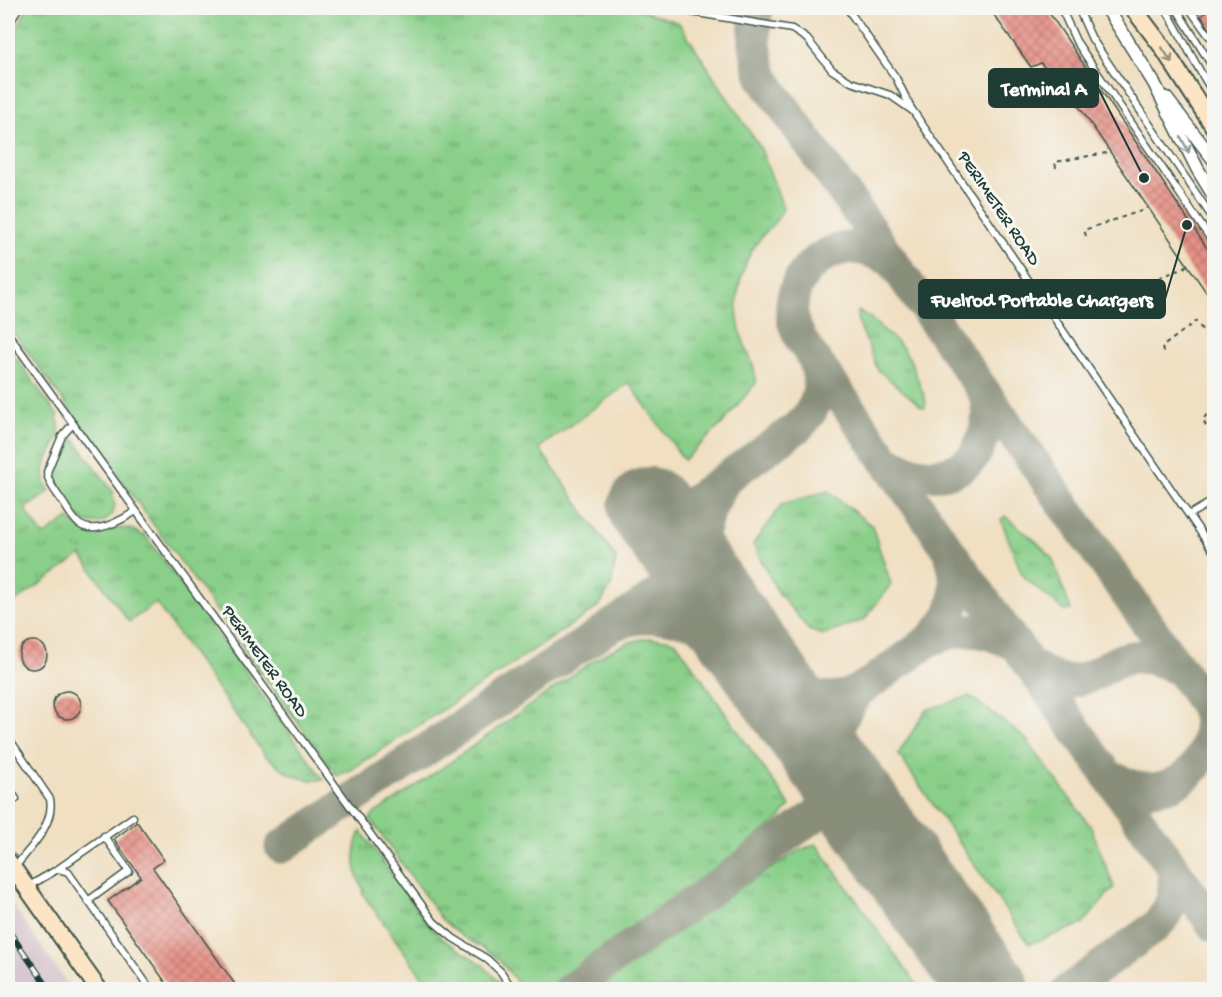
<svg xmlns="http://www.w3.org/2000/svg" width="1222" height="997" font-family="'Gochi Hand',sans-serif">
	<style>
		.industrial { fill: #d2bdc8 }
		.grass { fill: url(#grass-tufts); stroke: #54865e; stroke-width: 1.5 }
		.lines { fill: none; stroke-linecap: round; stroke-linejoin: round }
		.taxiway { stroke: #888e7a; stroke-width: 33 }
		.runway { stroke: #888e7a; stroke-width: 82 }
		.building { fill: url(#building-cross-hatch) }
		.service-casing { stroke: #3e5549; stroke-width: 9 }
		.minor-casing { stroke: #3e5549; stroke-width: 15 }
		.secondary-casing { stroke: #3e5549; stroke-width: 20 }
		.path { stroke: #3e5549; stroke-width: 2; stroke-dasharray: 4.5 4.5; stroke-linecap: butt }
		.service { stroke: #fff; stroke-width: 6 }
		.minor { stroke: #fff; stroke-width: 12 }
		.secondary { stroke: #fce5c4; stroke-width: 16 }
		.rail-casing { stroke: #1f3d34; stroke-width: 6 }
		.rail { stroke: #f6f6f2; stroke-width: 4; stroke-dasharray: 11; stroke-linecap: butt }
		.oneway { stroke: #8e917c }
		.oneway2 { stroke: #8f9e9a }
		.labels { text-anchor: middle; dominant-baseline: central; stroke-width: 6; stroke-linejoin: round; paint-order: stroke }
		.street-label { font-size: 18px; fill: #1f3d34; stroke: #f6f6f2 }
		.leader { fill: none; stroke: #1f3d34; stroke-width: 2 }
		.callout-dot { fill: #1f3d34; stroke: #f6f6f2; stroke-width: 2 }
		.callout { fill: #1f3d34; stroke: #1f3d34; stroke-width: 2 }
		.callout-label { font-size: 20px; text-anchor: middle; font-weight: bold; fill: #fff }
	</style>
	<defs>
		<pattern id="grass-tufts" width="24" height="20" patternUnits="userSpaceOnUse" patternTransform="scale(1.5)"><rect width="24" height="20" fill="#89cf89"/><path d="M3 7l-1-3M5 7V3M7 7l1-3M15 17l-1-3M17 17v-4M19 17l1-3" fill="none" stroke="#6fa971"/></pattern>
		<pattern id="building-cross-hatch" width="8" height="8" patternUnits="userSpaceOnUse" patternTransform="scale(1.5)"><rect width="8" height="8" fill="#e69086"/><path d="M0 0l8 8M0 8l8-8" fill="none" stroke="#ba776e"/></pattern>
	</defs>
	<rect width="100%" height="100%" fill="#f6f6f2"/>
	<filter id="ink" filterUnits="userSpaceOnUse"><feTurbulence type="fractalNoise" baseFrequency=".0167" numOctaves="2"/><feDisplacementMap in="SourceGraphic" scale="12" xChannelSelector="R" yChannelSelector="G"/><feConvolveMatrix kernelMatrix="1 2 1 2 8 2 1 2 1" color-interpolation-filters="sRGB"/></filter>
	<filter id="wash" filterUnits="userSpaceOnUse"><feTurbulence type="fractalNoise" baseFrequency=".008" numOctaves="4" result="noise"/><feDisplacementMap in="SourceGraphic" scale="24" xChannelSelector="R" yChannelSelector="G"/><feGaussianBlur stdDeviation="1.35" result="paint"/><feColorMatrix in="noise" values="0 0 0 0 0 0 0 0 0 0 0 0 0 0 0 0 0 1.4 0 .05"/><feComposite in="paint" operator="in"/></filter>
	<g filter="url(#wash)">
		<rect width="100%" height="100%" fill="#f0dfc1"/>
		<polygon class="industrial" points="8,899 71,989 8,989"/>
		<g class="grass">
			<path d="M27 8H635L679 23 761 149 783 207C781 219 766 230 759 240 752 249 747 259 744 269 735 293 735 320 744 343 749 356 756 368 756 383L721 425 684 460 629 383 539 448 616 558 611 586 601 603 594 610 348 772 346 771 337 776 8 325V47Z"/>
			<polygon points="858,311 868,316 902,347 910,359 926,401 925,407 922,407 878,370 857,319"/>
			<path d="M8 347 58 416 57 418C69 445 30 461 50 491L25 509 43 536 69 518C90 547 122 515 142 536L144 534 324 780C301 782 284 773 268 757H266L156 603 129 622 81 555 8 607Z"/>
			<path d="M68 439 73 440 74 439 114 493 112 494C122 512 103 530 85 521 74 517 67 501 61 492 57 485 50 482 51 472 53 462 60 451 65 442Z"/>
			<polygon points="828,491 872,526 891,584 864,620 823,635 809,630 777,591 753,544 782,504"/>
			<polygon points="1005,516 1038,543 1052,558 1071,610 1065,611 1061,608 1025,578 1021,572 1001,520"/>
			<path d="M649 638 667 639 676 642 790 806 778 820 704 877 545 989H523L498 959 483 948 463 937 442 920 370 819 375 813C437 774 496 728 556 687 585 667 613 642 649 638Z"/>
			<polygon points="970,696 1026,739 1091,827 1114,887 1083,924 1029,944 898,754 926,710"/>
			<path d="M361 831 426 922 442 939 482 964 506 989H431L362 893 364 891C352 871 352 852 361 831Z"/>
			<polygon points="816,844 920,989 597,989 712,906 798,851"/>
		</g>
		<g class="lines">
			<g class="taxiway">
				<path d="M757 8C752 33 755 54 763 78L1214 718"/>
				<path d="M892 261C879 254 862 246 847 248 816 251 789 282 792 314 793 324 797 332 801 340L1214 926"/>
				<path d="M885 460C911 476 949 483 972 458 977 453 980 444 983 437 989 422 989 407 984 392"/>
				<path d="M661 524 798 427C819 406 824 387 814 359"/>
				<path d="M706 589C692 551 704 516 724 482"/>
				<path d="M620 623C661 608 715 624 749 649"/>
				<path d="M931 640C965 625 985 629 1017 646"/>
				<path d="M1029 664C1037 668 1045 675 1054 678 1091 690 1105 659 1134 657 1152 656 1168 663 1183 672"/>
				<path d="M768 677C790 690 811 701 838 697 857 695 874 680 890 669 935 637 970 617 950 554"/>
				<path d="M1107 775C1120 781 1136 790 1151 789 1194 787 1219 743 1205 705"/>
				<path d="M842 782C830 743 835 723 859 690"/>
				<polyline points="281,847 693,571"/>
				<path d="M569 990 822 811C850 799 859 816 878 832"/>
				<path d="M1068 990 1155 927C1172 910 1177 891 1173 868"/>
			</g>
			<polyline class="runway" points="649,508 989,990"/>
		</g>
		<g id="blocks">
			<g class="building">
				<polygon points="989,8 1046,8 1215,260 1215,305 1054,70 1049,74 1041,63 1031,67"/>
				<polygon points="1209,10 1215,18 1215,26 1210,29 1201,16"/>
				<circle cx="33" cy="655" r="14"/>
				<circle cx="67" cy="705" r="14"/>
				<polygon points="137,822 164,860 153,868 239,990 171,990 108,901 141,877 114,839"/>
			</g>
		</g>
	</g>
	<g filter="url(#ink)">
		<use href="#blocks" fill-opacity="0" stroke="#3e5549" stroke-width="1.5"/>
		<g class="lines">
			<g class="service-casing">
				<g id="service">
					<polyline points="668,8 792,29 807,39 832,70 851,82 890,95 913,111 1214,552"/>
					<polyline points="847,8 896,78 912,110"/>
					<polyline points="1061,8 1076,41 1094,68 1214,244"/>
					<polyline points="1078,8 1092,39 1214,220"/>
					<path d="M1165 8C1182 36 1196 67 1214 94"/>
					<polyline points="1176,8 1214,69"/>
					<polyline points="1189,8 1209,36 1214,39"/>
					<polyline points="8,27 18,8"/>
					<polyline points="8,334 434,922 453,938 487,959 501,972 513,990"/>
					<path d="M73 424 62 436 47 472C48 483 56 492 62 501 67 508 72 518 79 524 95 536 122 520 136 511"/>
					<polyline points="1189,515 1214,500"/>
					<path d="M8 737 50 799C55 825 29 849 15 867"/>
					<polyline points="8,787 16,799"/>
					<polyline points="58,869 133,817"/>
					<polyline points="29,886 58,869 68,872 151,990"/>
					<polyline points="88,901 129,871 104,836"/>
				</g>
			</g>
			<g class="minor-casing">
				<g id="minor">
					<polyline points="1107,8 1154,83 1198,170 1214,196"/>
					<polyline points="1166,98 1214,160"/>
				</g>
			</g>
			<g class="secondary-casing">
				<g id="secondary">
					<polyline points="1133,8 1161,45 1214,127"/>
					<polyline points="8,861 99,990"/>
				</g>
			</g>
			<g class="path">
				<polyline points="980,8 983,12 989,8"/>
				<polyline points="1000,97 1000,92 1064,92 1066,87"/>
				<polyline points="1056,168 1055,162 1106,153 1109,150"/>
				<polyline points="1086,236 1084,230 1144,210 1148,207"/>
				<polyline points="1146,286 1145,283 1184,268 1187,265"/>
				<polyline points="1163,352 1162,347 1196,321 1203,331 1205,330"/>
				<polyline points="1206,426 1203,420 1214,403"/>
			</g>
			<use href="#service" class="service"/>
			<use href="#minor" class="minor"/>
			<use href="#secondary" class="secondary"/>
			<g class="rail-casing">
				<polyline id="rail" points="8,930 50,990"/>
			</g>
			<use href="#rail" class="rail"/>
		</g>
		<defs><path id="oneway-shaft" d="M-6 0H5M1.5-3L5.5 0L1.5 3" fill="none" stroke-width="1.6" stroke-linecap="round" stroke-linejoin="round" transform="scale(1.5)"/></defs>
		<use class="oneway" href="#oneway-shaft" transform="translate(1167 55) rotate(57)"/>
		<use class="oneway2" href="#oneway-shaft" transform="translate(1185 145) rotate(63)"/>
	</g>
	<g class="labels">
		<g class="street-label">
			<text transform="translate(998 209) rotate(56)">PERIMETER ROAD</text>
			<text transform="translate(264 662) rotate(54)">PERIMETER ROAD</text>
		</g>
	</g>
	<path class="leader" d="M1144 178L1098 88M1187 225L1165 299"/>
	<g class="callout-dot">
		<circle cx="1144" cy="178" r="6"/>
		<circle cx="1187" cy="225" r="6"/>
	</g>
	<g class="callout">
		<rect x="989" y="69" width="109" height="38" rx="6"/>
		<rect x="919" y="280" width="246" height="38" rx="6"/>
	</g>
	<g class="callout-label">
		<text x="1044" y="95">Terminal A</text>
		<text x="1042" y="306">Fuelrod Portable Chargers</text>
	</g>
	<rect width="1222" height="997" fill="none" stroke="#f6f6f2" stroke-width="30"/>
</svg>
